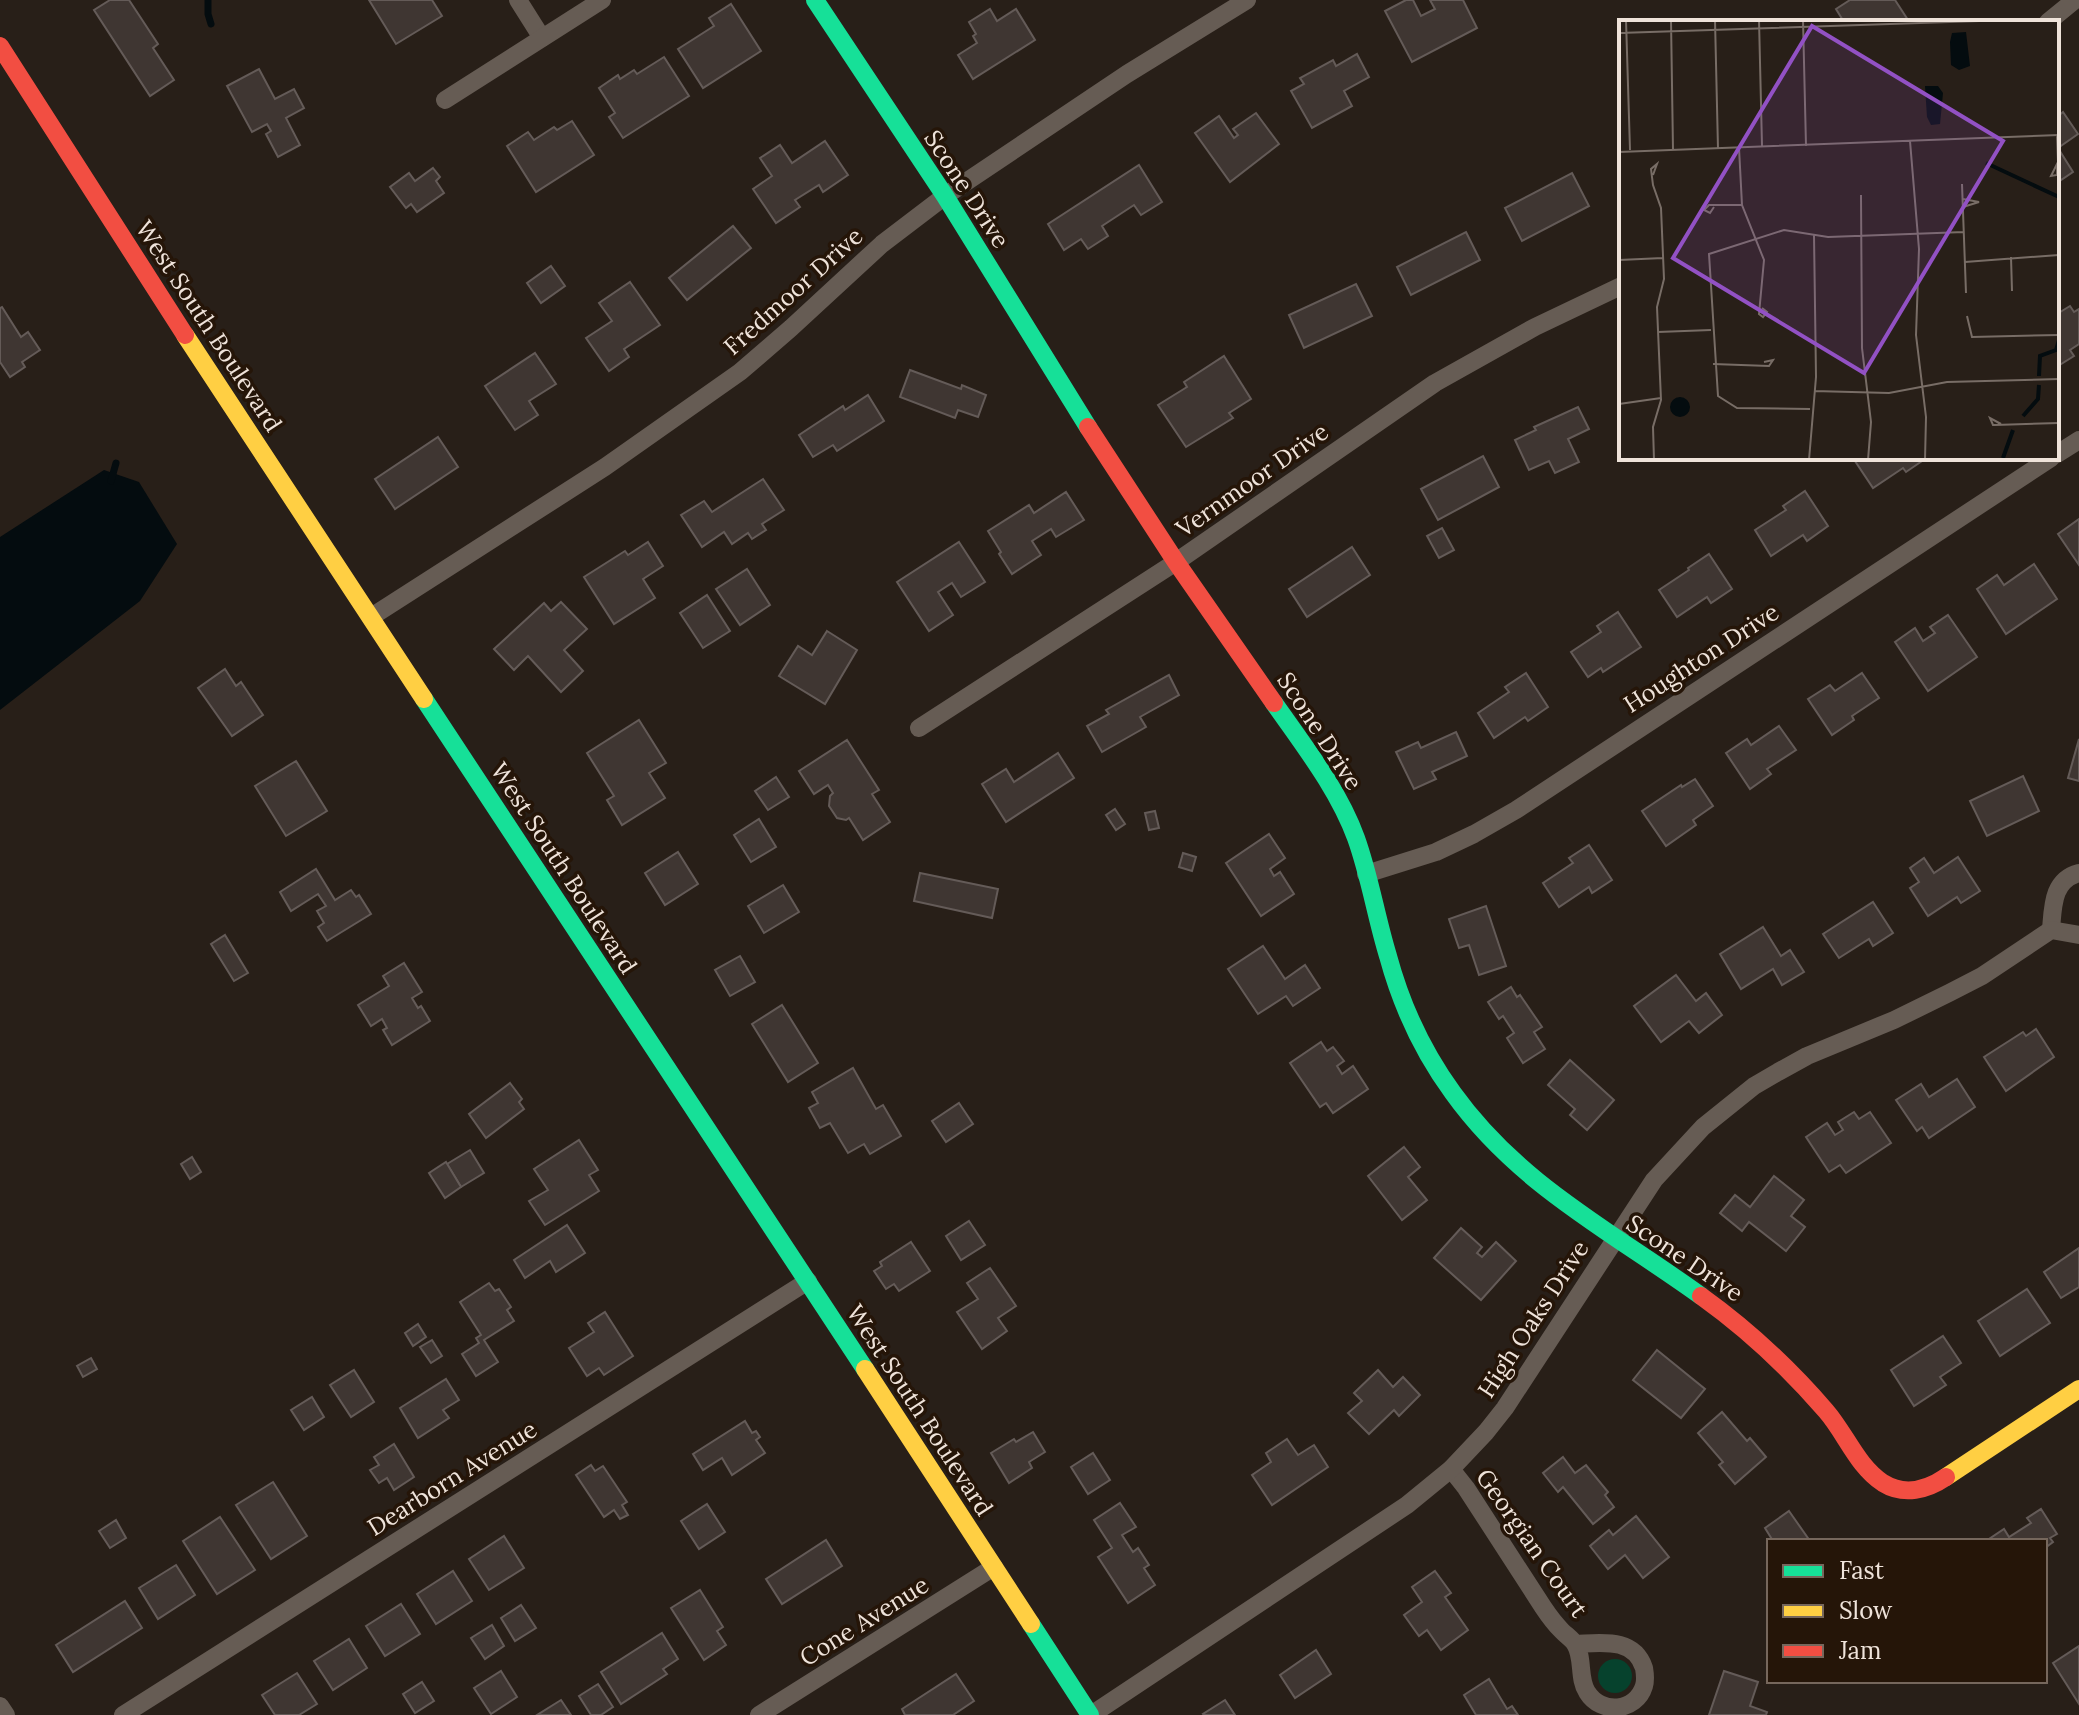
<svg xmlns="http://www.w3.org/2000/svg" width="2079" height="1715" font-family="Lora,serif">
	<style>
		.green { fill: #06422d }
		.water { fill: #040c0f }
		.lines { fill: none; stroke-linecap: round; stroke-linejoin: round }
		.stream { stroke: #040c0f; stroke-width: 7 }
		.building { fill: #3f3632; stroke: #645b58; stroke-width: 2 }
		.street { stroke: #665c54; stroke-width: 18 }
		.fast { stroke: #16e098; stroke-width: 18 }
		.slow { stroke: #ffcf43; stroke-width: 18 }
		.jam { stroke: #f24e42; stroke-width: 18 }
		.labels { text-anchor: middle; dominant-baseline: central; stroke-width: 7; stroke-linejoin: round; paint-order: stroke }
		.street-label { font-size: 24px; fill: #efe3da; stroke: #251508 }
		.inset-river { fill: none; stroke: #040c0f; stroke-width: 4 }
		.inset-road { fill: none; stroke: #786d66; stroke-width: 2 }
		.view { fill: #9251c4; fill-opacity: 0.15; stroke: #9251c4; stroke-width: 4 }
		.inset-edge { fill: none; stroke: #efe3da; stroke-width: 4 }
	</style>
	<rect width="100%" height="100%" fill="#281f18"/>
	<circle class="green" cx="1615" cy="1676" r="17"/>
	<polygon class="water" points="104,470 139,482 177,544 140,601 0,710 0,537"/>
	<g class="lines">
		<g class="stream">
			<polyline points="208,0 208,14 211,24"/>
			<polyline points="111,481 116,463"/>
		</g>
	</g>
	<g class="building">
		<polygon points="110,0 129,0 158,44 153,48 174,80 150,96 94,10"/>
		<polygon points="369,0 432,0 442,16 396,44"/>
		<polygon points="1406,0 1413,0 1421,16 1435,9 1430,0 1463,0 1477,28 1412,62 1385,11"/>
		<polygon points="1850,0 1895,0 1908,20 1905,22 1844,22 1836,9"/>
		<polygon points="731,4 761,51 703,88 678,49 714,26 709,18"/>
		<polygon points="990,9 997,21 1016,9 1035,40 973,79 958,55 977,43 973,36 976,34 969,22"/>
		<polygon points="1357,54 1369,77 1344,91 1352,106 1312,128 1291,91 1304,84 1300,78 1333,60 1336,66"/>
		<polygon points="664,57 689,96 623,138 609,117 615,113 599,88 618,75 620,79 634,70 637,74"/>
		<polygon points="259,69 275,99 294,89 304,108 286,118 300,145 278,157 266,134 271,131 267,124 252,132 227,86"/>
		<polygon points="2063,112 2078,134 2058,148 2073,172 2061,180 2057,174 2057,117"/>
		<polygon points="1256,113 1279,144 1230,182 1195,133 1219,116 1234,138 1238,135 1233,129"/>
		<polygon points="572,121 594,155 536,192 507,146 528,132 534,140 554,127 557,130"/>
		<polygon points="825,141 848,175 823,192 819,185 795,200 800,207 776,223 753,189 772,176 760,158 780,145 792,163"/>
		<polygon points="1139,165 1162,202 1141,215 1134,205 1102,226 1108,236 1088,249 1081,239 1064,250 1048,224"/>
		<polygon points="433,168 440,177 436,181 444,193 417,212 411,204 406,208 390,187 409,173 415,181"/>
		<polygon points="1572,173 1589,206 1522,241 1505,208"/>
		<polygon points="733,226 751,248 687,300 669,278"/>
		<polygon points="1466,232 1480,260 1411,295 1397,267"/>
		<polygon points="551,266 565,286 541,303 527,283"/>
		<polygon points="630,282 660,325 624,349 629,357 609,371 586,338 612,321 599,303"/>
		<polygon points="1356,284 1372,316 1304,348 1289,315"/>
		<polygon points="2070,306 2074,312 2079,309 2079,344 2070,350 2074,356 2058,366 2057,314"/>
		<polygon points="2,307 21,337 28,332 40,350 22,362 25,367 10,377 0,362 0,308"/>
		<polygon points="535,353 556,384 529,401 538,415 515,430 485,386"/>
		<polygon points="1224,356 1251,399 1229,413 1233,418 1186,447 1158,405 1187,387 1184,382"/>
		<polygon points="910,370 961,389 962,385 986,395 978,417 958,410 955,418 900,397"/>
		<polygon points="868,395 884,421 837,451 833,445 813,457 799,435 843,406 845,410"/>
		<polygon points="1578,407 1589,429 1568,439 1579,462 1555,473 1549,461 1529,470 1515,440 1536,430 1534,427"/>
		<polygon points="438,437 458,467 395,509 375,479"/>
		<polygon points="1483,456 1499,487 1438,520 1421,489"/>
		<polygon points="1860,458 1925,458 1925,459 1906,472 1903,468 1873,488 1855,461"/>
		<polygon points="763,479 784,510 762,524 766,530 752,539 748,533 732,544 724,532 702,547 681,515 704,501 712,512"/>
		<polygon points="1805,491 1828,526 1807,541 1803,535 1771,556 1755,530 1786,510 1783,506"/>
		<polygon points="1066,492 1084,520 1056,537 1051,529 1032,541 1041,555 1012,574 999,554 1001,552 988,531 1029,505 1034,513"/>
		<polygon points="2079,519 2079,565 2058,534"/>
		<polygon points="1442,528 1454,550 1439,558 1427,536"/>
		<polygon points="648,542 663,566 643,579 655,598 614,624 584,577 625,551 628,555"/>
		<polygon points="959,542 985,582 961,597 952,583 938,592 953,615 929,631 897,582"/>
		<polygon points="1352,547 1370,575 1307,617 1289,589"/>
		<polygon points="1709,554 1732,589 1711,603 1707,597 1677,617 1659,590 1689,570 1688,568"/>
		<polygon points="2034,564 2057,599 2006,634 1977,589 1997,575 2004,585"/>
		<polygon points="747,569 770,605 740,625 716,589"/>
		<polygon points="707,595 730,631 703,648 680,613"/>
		<polygon points="561,602 587,629 564,650 583,671 561,692 528,656 514,670 494,649 544,603 551,611"/>
		<polygon points="1618,612 1641,647 1603,672 1601,668 1588,677 1571,652 1601,632 1597,626"/>
		<polygon points="1948,615 1977,657 1928,691 1895,642 1915,628 1923,641 1935,633 1930,627"/>
		<polygon points="827,631 857,650 825,704 779,676 798,646 812,655"/>
		<polygon points="225,669 236,686 241,682 263,715 232,736 198,688"/>
		<polygon points="1526,673 1548,707 1528,721 1525,717 1494,738 1478,713 1509,692 1505,687"/>
		<polygon points="1862,673 1879,698 1852,716 1854,720 1832,735 1808,699 1830,685 1835,691"/>
		<polygon points="1169,675 1179,695 1140,717 1146,727 1102,752 1087,726 1109,714 1106,710"/>
		<polygon points="639,720 666,763 649,773 665,798 622,825 607,800 614,796 587,753"/>
		<polygon points="1779,726 1796,750 1767,769 1771,774 1750,789 1726,753 1747,739 1751,745"/>
		<polygon points="1456,732 1467,756 1432,772 1436,779 1414,789 1396,752 1418,742 1421,748"/>
		<polygon points="2079,739 2079,781 2068,778"/>
		<polygon points="847,740 879,790 872,794 890,822 863,840 849,818 846,820 837,818 829,806 830,796 833,793 828,785 814,794 799,771"/>
		<polygon points="1058,753 1074,778 1006,822 982,784 1006,769 1014,782"/>
		<polygon points="296,761 327,811 286,836 255,786"/>
		<polygon points="2023,776 2039,811 1987,836 1970,801"/>
		<polygon points="776,777 789,797 768,810 755,791"/>
		<polygon points="1695,779 1713,806 1693,820 1696,825 1666,846 1642,811 1681,785 1682,787"/>
		<polygon points="1115,809 1125,824 1116,830 1106,815"/>
		<polygon points="1155,811 1159,828 1149,830 1145,813"/>
		<polygon points="759,819 776,847 751,862 734,835"/>
		<polygon points="1269,834 1285,858 1270,869 1274,876 1280,872 1294,894 1261,916 1226,863"/>
		<polygon points="1589,845 1612,880 1592,893 1589,887 1559,907 1543,883 1573,863 1569,858"/>
		<polygon points="678,852 698,884 665,905 645,873"/>
		<polygon points="1183,853 1196,857 1192,871 1179,867"/>
		<polygon points="1958,857 1980,891 1961,903 1957,897 1928,916 1910,888 1919,882 1910,868 1924,858 1934,873"/>
		<polygon points="316,869 335,900 351,890 356,897 359,895 371,914 327,941 318,927 324,923 317,911 326,906 318,894 291,911 280,892"/>
		<polygon points="920,873 998,889 992,918 914,901"/>
		<polygon points="783,885 799,912 764,933 748,906"/>
		<polygon points="1873,902 1893,933 1873,946 1869,939 1839,958 1823,934"/>
		<polygon points="1486,906 1506,966 1479,975 1469,945 1459,948 1449,919"/>
		<polygon points="1763,927 1781,956 1790,950 1804,972 1782,985 1773,969 1741,989 1720,954"/>
		<polygon points="225,935 248,973 234,981 211,944"/>
		<polygon points="1263,946 1285,979 1305,965 1320,988 1293,1006 1286,996 1258,1014 1228,969"/>
		<polygon points="740,956 755,982 730,996 715,970"/>
		<polygon points="404,963 422,992 412,998 418,1008 421,1006 430,1021 392,1045 383,1030 387,1028 382,1019 371,1026 358,1005 389,986 383,976"/>
		<polygon points="1676,975 1696,1001 1706,993 1722,1015 1699,1033 1689,1021 1661,1042 1634,1006"/>
		<polygon points="1511,987 1517,997 1520,995 1542,1027 1534,1032 1545,1049 1523,1063 1507,1038 1514,1033 1503,1016 1499,1019 1488,1002"/>
		<polygon points="782,1005 818,1063 788,1082 752,1024"/>
		<polygon points="2036,1029 2054,1057 2006,1091 1984,1057 2023,1032 2026,1036"/>
		<polygon points="1321,1042 1327,1051 1333,1047 1344,1061 1337,1066 1342,1074 1353,1066 1368,1089 1333,1113 1326,1103 1320,1107 1290,1063"/>
		<polygon points="1570,1060 1614,1100 1587,1130 1570,1115 1575,1109 1548,1085"/>
		<polygon points="853,1068 876,1109 883,1105 901,1136 870,1154 864,1144 848,1153 830,1123 820,1128 809,1108 818,1103 812,1092"/>
		<polygon points="1957,1079 1975,1107 1929,1138 1922,1127 1917,1131 1896,1100 1921,1084 1929,1097"/>
		<polygon points="510,1083 522,1099 519,1102 524,1109 486,1138 469,1114"/>
		<polygon points="959,1103 973,1124 946,1142 932,1121"/>
		<polygon points="1854,1112 1859,1119 1870,1112 1891,1143 1846,1173 1840,1165 1829,1172 1806,1137 1827,1123 1835,1135 1843,1130 1838,1122"/>
		<polygon points="579,1140 598,1170 589,1175 599,1191 545,1225 529,1201 548,1190 534,1169"/>
		<polygon points="1404,1147 1420,1167 1408,1177 1427,1200 1402,1220 1368,1176"/>
		<polygon points="470,1150 484,1173 461,1187 447,1164"/>
		<polygon points="192,1157 201,1172 190,1179 181,1164"/>
		<polygon points="446,1162 461,1187 445,1198 429,1173"/>
		<polygon points="1774,1176 1804,1200 1791,1216 1805,1227 1786,1251 1749,1222 1742,1231 1720,1213 1735,1195 1750,1207"/>
		<polygon points="969,1221 985,1245 961,1260 946,1236"/>
		<polygon points="567,1225 585,1253 556,1272 550,1261 525,1278 514,1260"/>
		<polygon points="1461,1228 1482,1247 1477,1253 1482,1257 1496,1242 1516,1261 1481,1300 1434,1258"/>
		<polygon points="911,1242 930,1271 899,1291 894,1284 886,1289 874,1271 882,1266 880,1262"/>
		<polygon points="2079,1248 2079,1287 2061,1298 2044,1272"/>
		<polygon points="990,1268 1016,1306 998,1318 1007,1331 982,1349 957,1312 978,1299 967,1283"/>
		<polygon points="489,1283 495,1291 499,1289 511,1307 507,1310 514,1321 484,1340 498,1362 476,1376 462,1354 479,1343 476,1338 481,1335 460,1302"/>
		<polygon points="2027,1289 2050,1323 2000,1356 1978,1321"/>
		<polygon points="605,1312 633,1356 604,1375 599,1368 587,1376 569,1348 594,1332 588,1323"/>
		<polygon points="418,1324 426,1337 413,1346 405,1333"/>
		<polygon points="1943,1336 1961,1363 1940,1377 1946,1385 1914,1406 1891,1370"/>
		<polygon points="432,1340 442,1356 431,1363 420,1347"/>
		<polygon points="1657,1350 1705,1389 1681,1418 1633,1380"/>
		<polygon points="91,1358 97,1369 83,1377 77,1366"/>
		<polygon points="354,1370 374,1402 351,1417 330,1385"/>
		<polygon points="1378,1370 1393,1387 1403,1377 1420,1395 1399,1416 1394,1410 1369,1434 1348,1413 1362,1401 1354,1393"/>
		<polygon points="446,1379 459,1400 443,1410 449,1418 418,1438 400,1408"/>
		<polygon points="312,1397 324,1417 304,1430 291,1410"/>
		<polygon points="1722,1412 1747,1441 1750,1438 1766,1457 1735,1484 1719,1465 1723,1462 1698,1433"/>
		<polygon points="745,1421 752,1433 756,1431 760,1437 756,1440 765,1453 732,1475 722,1458 703,1470 693,1454"/>
		<polygon points="1033,1432 1045,1452 1029,1462 1032,1468 1009,1483 991,1453 1014,1439 1016,1442"/>
		<polygon points="1287,1439 1298,1455 1314,1445 1328,1467 1272,1505 1252,1475 1271,1462 1266,1453"/>
		<polygon points="394,1444 414,1477 394,1490 387,1478 379,1483 370,1470 379,1465 374,1457"/>
		<polygon points="1093,1453 1110,1480 1088,1494 1071,1467"/>
		<polygon points="1563,1457 1575,1473 1586,1465 1608,1492 1605,1495 1614,1507 1593,1524 1563,1487 1558,1492 1543,1473"/>
		<polygon points="591,1465 595,1471 603,1466 627,1502 622,1505 628,1515 620,1519 614,1510 604,1517 576,1475"/>
		<polygon points="273,1482 307,1536 271,1559 236,1505"/>
		<polygon points="1120,1503 1136,1527 1122,1535 1133,1552 1138,1548 1149,1565 1144,1568 1155,1585 1128,1603 1098,1557 1112,1548 1094,1520"/>
		<polygon points="707,1504 725,1532 699,1549 681,1521"/>
		<polygon points="2041,1509 2057,1534 2050,1538 2053,1542 2045,1548 2045,1541 1986,1541 2004,1529 2009,1537 2031,1523 2027,1518"/>
		<polygon points="1789,1511 1810,1541 1773,1541 1765,1528"/>
		<polygon points="1636,1516 1669,1557 1643,1578 1625,1555 1608,1569 1590,1546 1609,1530 1613,1535"/>
		<polygon points="220,1517 255,1570 217,1594 183,1541"/>
		<polygon points="116,1520 126,1538 110,1548 99,1531"/>
		<polygon points="504,1536 524,1568 489,1590 469,1559"/>
		<polygon points="826,1540 842,1566 782,1604 766,1579"/>
		<polygon points="176,1565 195,1595 158,1619 139,1588"/>
		<polygon points="453,1571 472,1601 436,1624 417,1594"/>
		<polygon points="1435,1571 1451,1593 1445,1597 1468,1630 1441,1650 1427,1630 1419,1636 1404,1615 1422,1602 1412,1587"/>
		<polygon points="700,1590 723,1627 717,1631 726,1645 704,1660 671,1608"/>
		<polygon points="125,1601 142,1628 73,1672 56,1645"/>
		<polygon points="401,1604 420,1634 385,1656 366,1626"/>
		<polygon points="521,1605 536,1628 515,1641 501,1618"/>
		<polygon points="492,1625 504,1646 485,1659 471,1638"/>
		<polygon points="662,1633 678,1659 663,1669 667,1674 621,1704 601,1672"/>
		<polygon points="349,1639 367,1668 333,1690 314,1661"/>
		<polygon points="2079,1646 2079,1704 2053,1663"/>
		<polygon points="1316,1650 1331,1674 1295,1698 1280,1675"/>
		<polygon points="501,1671 517,1697 491,1714 474,1688"/>
		<polygon points="1724,1671 1758,1682 1750,1706 1767,1712 1766,1715 1709,1715"/>
		<polygon points="297,1673 317,1704 299,1715 275,1715 262,1695"/>
		<polygon points="956,1674 974,1701 953,1715 905,1715 902,1709"/>
		<polygon points="1489,1679 1507,1709 1512,1706 1518,1715 1476,1715 1464,1695"/>
		<polygon points="422,1682 434,1701 415,1713 403,1694"/>
		<polygon points="598,1684 613,1707 601,1715 591,1715 579,1696"/>
		<polygon points="561,1700 571,1715 537,1715"/>
		<polygon points="1225,1700 1235,1715 1204,1715 1203,1714"/>
	</g>
	<g class="lines">
		<g class="street">
			<polyline points="518,0 542,38"/>
			<polyline points="2048,22 2075,0"/>
			<polyline points="445,100 602,0"/>
			<polyline points="2057,454 2079,440"/>
			<polyline points="371,617 605,467 740,372 791,328 882,244 945,196 1127,74 1247,0"/>
			<polyline points="919,728 1176,562 1435,383 1535,327 1621,286"/>
			<polyline points="1366,874 1436,852 1474,834 1516,810 2051,458"/>
			<path d="M2051 930C2053 907 2052 880 2079 873"/>
			<path d="M1451 1469 1466 1488 1543 1607C1549 1616 1555 1624 1562 1631 1566 1635 1573 1640 1575 1644 1584 1658 1578 1678 1587 1692 1601 1715 1636 1712 1644 1686 1646 1679 1645 1674 1644 1668 1634 1637 1601 1643 1576 1644"/>
			<polyline points="0,1706 6,1715"/>
			<polyline points="123,1715 808,1281"/>
			<polyline points="759,1715 994,1567"/>
			<polyline points="1091,1715 1407,1505 1451,1469 1486,1432 1505,1408 1654,1180 1703,1127 1754,1086 1778,1072 1807,1056 1894,1020 1949,993 1982,976 2051,930 2079,935"/>
		</g>
		<g class="fast">
			<polyline points="815,0 945,196 1088,427"/>
			<polyline points="424,699 865,1369"/>
			<path d="M1274 703C1304 746 1338 789 1356 838 1370 877 1376 917 1388 956 1401 1004 1423 1052 1453 1093 1519 1185 1611 1231 1701 1296"/>
			<polyline points="1031,1624 1090,1715"/>
		</g>
		<g class="slow">
			<polyline points="185,335 424,699"/>
			<polyline points="865,1369 1031,1624"/>
			<polyline points="1946,1477 2079,1389"/>
		</g>
		<g class="jam">
			<polyline points="0,46 185,335"/>
			<polyline points="1088,427 1176,562 1274,703"/>
			<path d="M1701 1296C1747 1329 1789 1368 1826 1411 1846 1434 1857 1466 1883 1483 1904 1496 1927 1490 1946 1477"/>
		</g>
	</g>
	<g class="labels">
		<g class="street-label">
			<text transform="translate(967 189) rotate(57)">Scone Drive</text>
			<text transform="translate(793 291) rotate(-42)">Fredmoor Drive</text>
			<text transform="translate(209 326) rotate(57)">West South Boulevard</text>
			<text transform="translate(1252 480) rotate(-35)">Vernmoor Drive</text>
			<text transform="translate(1701 658) rotate(-33)">Houghton Drive</text>
			<text transform="translate(1320 731) rotate(57)">Scone Drive</text>
			<text transform="translate(564 868) rotate(57)">West South Boulevard</text>
			<text transform="translate(1685 1258) rotate(34)">Scone Drive</text>
			<text transform="translate(1533 1319) rotate(-57)">High Oaks Drive</text>
			<text transform="translate(920 1410) rotate(57)">West South Boulevard</text>
			<text transform="translate(452 1478) rotate(-32)">Dearborn Avenue</text>
			<text transform="translate(1532 1543) rotate(55)">Georgian Court</text>
			<text transform="translate(864 1621) rotate(-32)">Cone Avenue</text>
		</g>
	</g>
	<g transform="translate(1619 20)">
		<rect width="440" height="440" fill="#281f18"/>
		<path d="M347 12 351 46 340 50 332 45 331 22 333 13ZM306 66H319L324 73 321 104 312 105 308 97ZM51 387a10 10 0 1 1 20 0a10 10 0 1 1-20 0Z" fill="#040c0f"/>
		<path class="inset-river" d="M367 143 440 177M420 356 421 336 437 330 440 320M404 396 419 379 420 365M384 438 394 410"/>
		<path class="inset-road" d="M7 0 11 130M52 0 54 130M96 0 99 129M140 0 143 126M184 0 187 126M0 13 391 0M438 115 439 142 432 156 438 155V145M291 121 300 229 297 315 307 397 306 440M120 128 123 185 145 240 140 294 144 297 148 292 143 288M0 132 440 115M34 155 38 144 32 149 34 165 42 188 45 259 38 287 42 380 34 407 35 440M343 164 347 273M242 175 243 328 252 402 249 440M344 179 360 182 344 187M95 187 91 193 85 190 90 185H123M392 237 393 271M0 240 44 238M346 242 440 235M348 296 353 317 440 315M39 312 92 310M94 344 150 346 154 340 145 342M195 371 270 373 328 362 440 359M0 384 42 378M191 389 118 388 99 376 90 234 165 210 209 217 345 212M382 404 371 398 374 405H376L440 403M190 440 197 357 195 215"/>
		<path class="view" d="M193 6 384 121 245 353 54 238Z"/>
		<rect width="440" height="440" class="inset-edge"/>
	</g>
	<rect x="1767" y="1539" width="280" height="144" fill="#251508" stroke="#76675c" stroke-width="2"/>
	<rect x="1783" y="1565" width="40" height="12" fill="#16e098" stroke="#76675c" stroke-width="2"/>
	<text x="1839" y="1579" font-size="24" fill="#efe3da">Fast</text>
	<rect x="1783" y="1605" width="40" height="12" fill="#ffcf43" stroke="#76675c" stroke-width="2"/>
	<text x="1839" y="1619" font-size="24" fill="#efe3da">Slow</text>
	<rect x="1783" y="1645" width="40" height="12" fill="#f24e42" stroke="#76675c" stroke-width="2"/>
	<text x="1839" y="1659" font-size="24" fill="#efe3da">Jam</text>
</svg>
